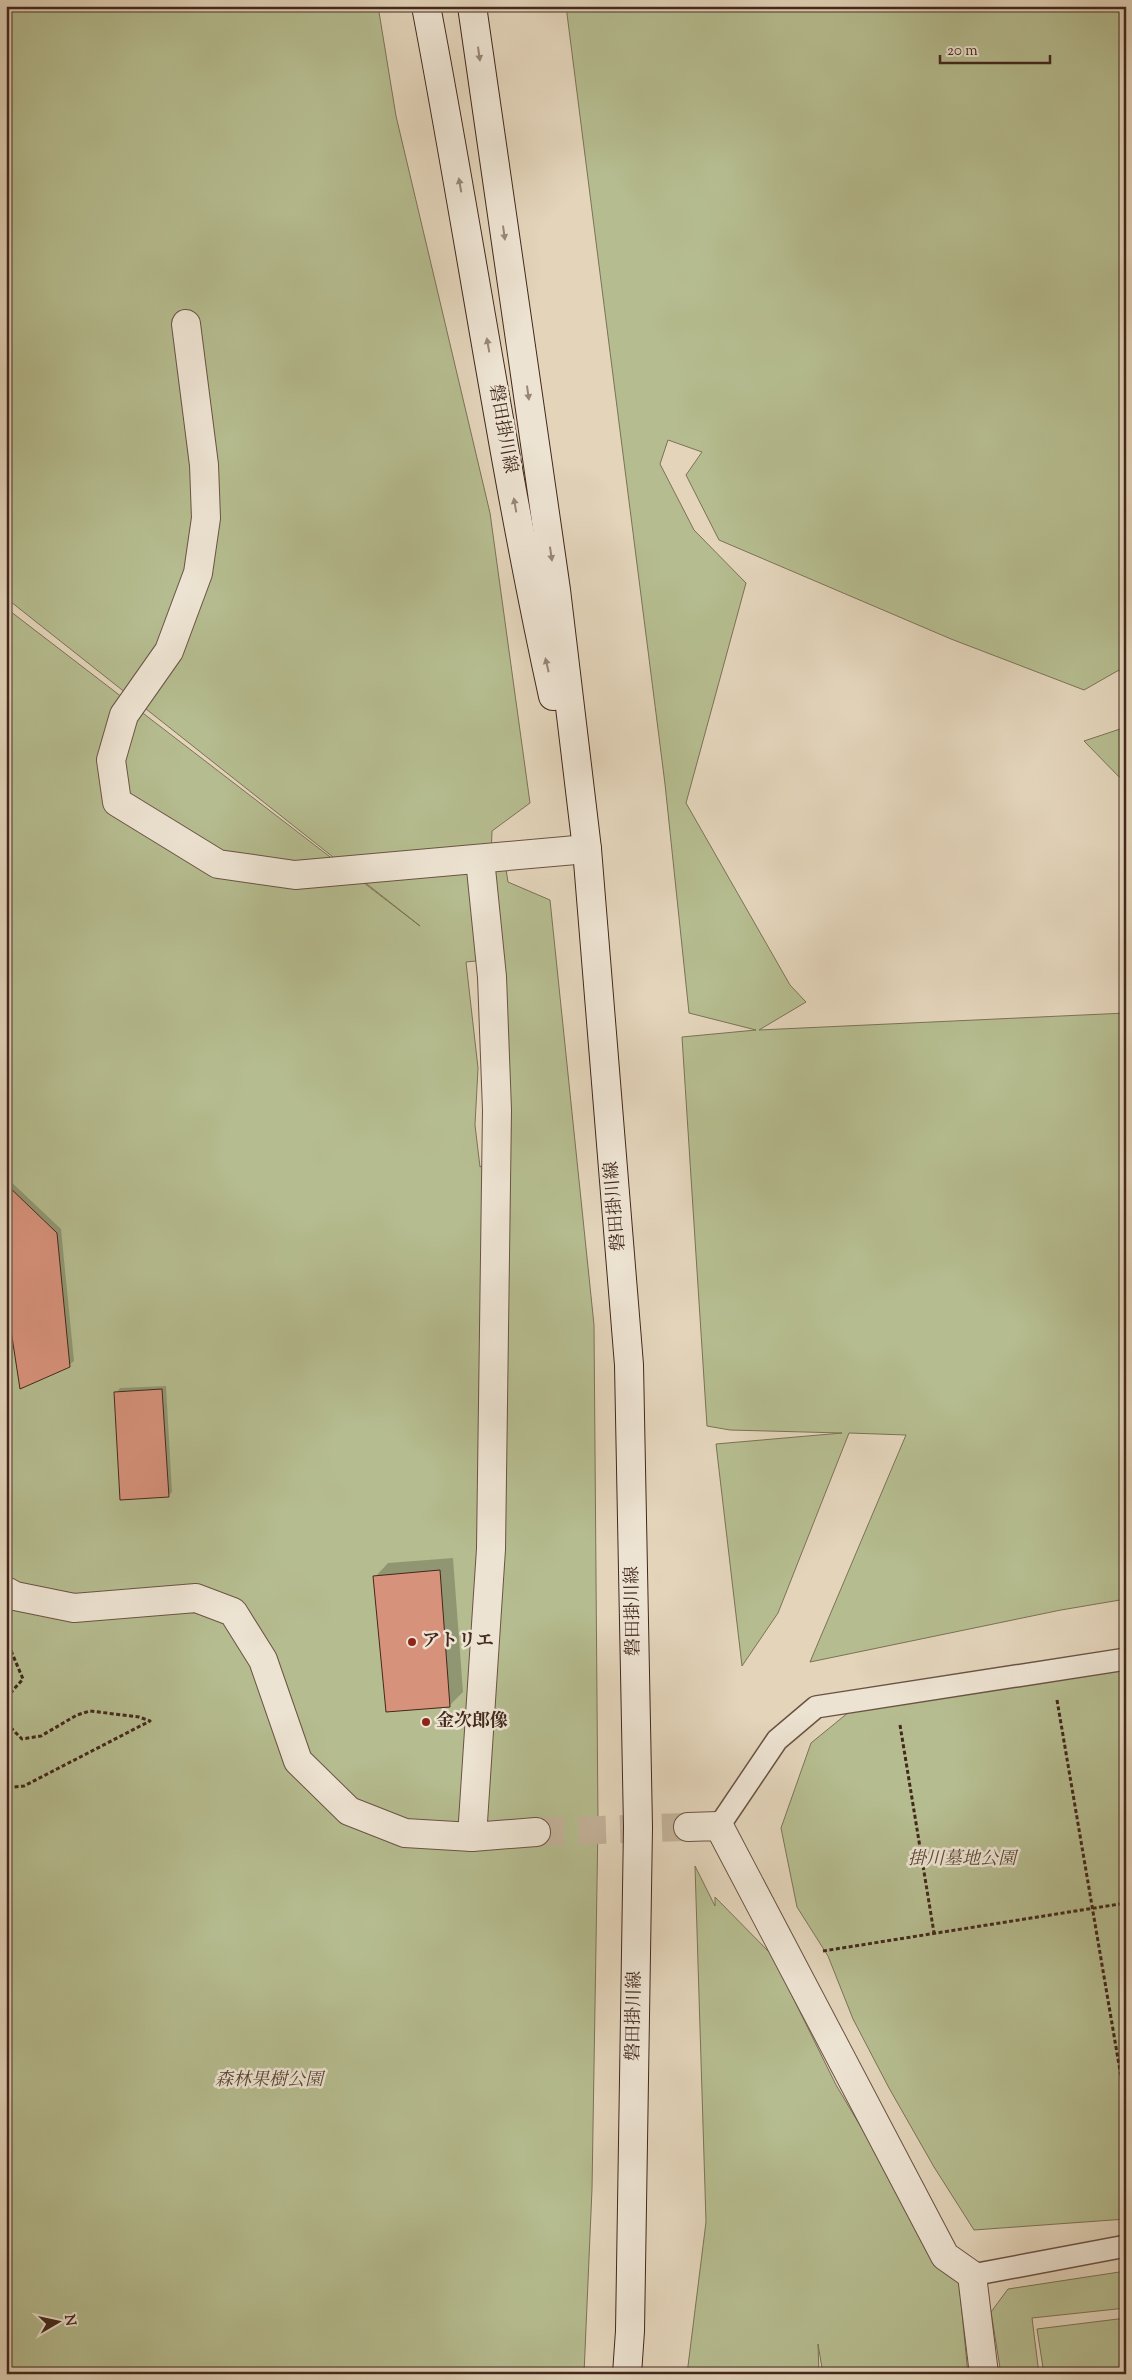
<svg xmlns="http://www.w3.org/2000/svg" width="1132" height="2380" font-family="'Sorts Mill Goudy','Noto Serif JP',serif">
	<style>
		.green { fill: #b5bc8f; stroke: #7c7256; fill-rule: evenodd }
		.shadow { fill: #0003 }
		.building { fill: #d7927b; stroke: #43281c }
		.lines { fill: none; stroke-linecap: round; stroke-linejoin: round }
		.street-tunnel { stroke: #c3b29a; stroke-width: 28; stroke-dasharray: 28 14; stroke-linecap: butt }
		.lane-casing { stroke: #6b5344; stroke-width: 24 }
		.street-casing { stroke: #6b5344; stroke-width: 30 }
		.secondary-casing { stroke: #43281c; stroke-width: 30 }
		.path { stroke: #43281c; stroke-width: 3; stroke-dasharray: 4 2.5; stroke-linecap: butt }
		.lane { stroke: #ede3d2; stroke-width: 21 }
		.street { stroke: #ede3d2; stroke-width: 28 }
		.secondary { stroke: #ede3d2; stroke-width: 28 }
		.oneway { fill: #988677 }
		.poi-dot { fill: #8f2418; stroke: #ede3d2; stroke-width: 2 }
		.labels { text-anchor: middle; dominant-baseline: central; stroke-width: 5; stroke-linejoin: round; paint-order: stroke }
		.street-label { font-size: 18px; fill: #43281c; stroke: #ede3d2 }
		.poi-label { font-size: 18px; font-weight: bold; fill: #43281c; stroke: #ede3d2; text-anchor: start }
		.park-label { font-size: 18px; font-style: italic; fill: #5a4633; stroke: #ede3d2 }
	</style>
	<rect width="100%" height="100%" fill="#e3d4ba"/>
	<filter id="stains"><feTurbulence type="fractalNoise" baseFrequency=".004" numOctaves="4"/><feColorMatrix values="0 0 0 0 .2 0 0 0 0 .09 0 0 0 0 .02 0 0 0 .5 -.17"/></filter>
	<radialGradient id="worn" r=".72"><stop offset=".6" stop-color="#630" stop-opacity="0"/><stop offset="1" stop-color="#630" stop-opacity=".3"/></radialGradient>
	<g class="green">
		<path d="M6 6H378L396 116 490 513 530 803 492 831 491 858 504 856 508 882 550 900 594 1325 598 1823 592 2189 584 2374H6V608L420 926 6 598ZM486 960 483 1165 480 1167 475 1125 478 1068 466 962Z"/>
		<polygon points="566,6 1126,6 1126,681 1119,670 1084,690 951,639 719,540 686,475 702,452 668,440 660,464 694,530 746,583 686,803 790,985 806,1002 759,1030 1126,1013 1126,1599 1061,1610 810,1662 906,1435 849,1433 778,1613 742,1666 716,1444 842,1433 730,1430 707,1426 682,1037 756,1030 689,1013 665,784"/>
		<polygon points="1126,727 1126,784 1084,741"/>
		<polygon points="1126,1669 1126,2219 974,2230 934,2167 889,2088 853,2019 828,1956 797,1907 781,1828 811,1743 860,1703 944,1697"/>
		<polygon points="695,1866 715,1906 715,1897 772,1955 836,2085 922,2230 959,2282 968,2374 823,2374 818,2344 819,2374 687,2374 706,2222"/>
		<polygon points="1126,2271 1126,2308 1032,2318 1039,2374 1001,2374 991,2312 1008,2289"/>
		<polygon points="1126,2318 1126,2374 1044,2374 1037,2329"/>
	</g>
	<g class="shadow">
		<polygon points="6,1177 61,1229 74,1361 69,1365 6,1289"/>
		<polygon points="166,1386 172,1492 168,1496 116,1393 120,1388"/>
		<polygon points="453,1558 463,1692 449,1706 375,1577 388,1563"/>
	</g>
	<g class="building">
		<polygon points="6,1184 57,1233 70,1367 20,1389 6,1298"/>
		<polygon points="162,1389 169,1497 120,1500 114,1392"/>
		<polygon points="440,1570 450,1707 386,1712 373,1576"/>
	</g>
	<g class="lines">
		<polyline class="street-tunnel" points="536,1832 688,1827"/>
		<g class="lane-casing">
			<g id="lane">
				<polyline points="719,1826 777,1740 816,1707 1126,1659"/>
				<polyline points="972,2275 1126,2246"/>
			</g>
		</g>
		<g class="street-casing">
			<g id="street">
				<polyline points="186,324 204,465 206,518 198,573 169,651 124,715 111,760 117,802 218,864 295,875 587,849"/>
				<polyline points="6,1591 15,1596 74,1608 196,1598 233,1612 263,1660 298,1761 349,1811 405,1833 472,1837 536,1832"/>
				<polyline points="688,1827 719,1826 945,2256 972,2275 984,2374"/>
				<polyline points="472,1837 491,1549 497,1110 492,977 480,859"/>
			</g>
		</g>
		<g class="secondary-casing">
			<g id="secondary">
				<path d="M426 6C470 236 503 468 553 696"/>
				<polyline points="472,6 556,590 587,849 629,1365 638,1827 630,2331 627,2374"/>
			</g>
		</g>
		<g class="path">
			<polyline points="6,1698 23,1679 9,1646 6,1627"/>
			<polyline points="1057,1700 1126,2106"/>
			<polyline points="6,1723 22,1739 41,1736 77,1715 90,1711 139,1717 150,1721 24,1786 6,1788"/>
			<polyline points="900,1725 934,1933"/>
			<polyline points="823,1951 1126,1903"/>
		</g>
		<use href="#lane" class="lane"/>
		<use href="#street" class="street"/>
		<use href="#secondary" class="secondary"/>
	</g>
	<defs><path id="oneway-solid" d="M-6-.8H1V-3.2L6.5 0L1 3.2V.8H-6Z" transform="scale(1.25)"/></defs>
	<g class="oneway">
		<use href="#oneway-solid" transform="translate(479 54) rotate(82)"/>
		<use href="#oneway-solid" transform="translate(460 185) rotate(-100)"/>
		<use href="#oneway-solid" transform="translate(504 233) rotate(82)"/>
		<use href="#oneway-solid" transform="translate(488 345) rotate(-100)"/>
		<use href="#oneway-solid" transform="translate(528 393) rotate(82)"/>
		<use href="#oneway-solid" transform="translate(515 505) rotate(-100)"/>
		<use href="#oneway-solid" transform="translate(551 554) rotate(82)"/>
		<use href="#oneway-solid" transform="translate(547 665) rotate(-103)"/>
	</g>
	<g class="poi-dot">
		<circle cx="412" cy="1642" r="5"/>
		<circle cx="426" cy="1722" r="5"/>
	</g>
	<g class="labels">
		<g class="street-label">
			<text transform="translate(502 429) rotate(80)">磐田掛川線</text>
			<text transform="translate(616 1206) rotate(-95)">磐田掛川線</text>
			<text transform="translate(634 1611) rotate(-91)">磐田掛川線</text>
			<text transform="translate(635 2016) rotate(-89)">磐田掛川線</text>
		</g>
		<g class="poi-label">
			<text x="422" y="1642">アトリエ</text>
			<text x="436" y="1722">金次郎像</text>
		</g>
		<g class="park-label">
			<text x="962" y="1860">掛川墓地公園</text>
			<text x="269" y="2081">森林果樹公園</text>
		</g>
	</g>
	<rect width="1132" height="2380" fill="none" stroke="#e3d4ba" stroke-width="25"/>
	<rect x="8" y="8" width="1117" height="2365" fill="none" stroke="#43281c" stroke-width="2.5"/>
	<rect x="12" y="12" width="1107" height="2355" fill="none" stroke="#43281c"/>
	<g transform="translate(58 2322) rotate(81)" stroke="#ede3d2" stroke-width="4" paint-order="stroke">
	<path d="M0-4L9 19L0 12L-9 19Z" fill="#43281c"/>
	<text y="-8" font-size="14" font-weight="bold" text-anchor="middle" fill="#43281c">N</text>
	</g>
	<path d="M940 55v8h110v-8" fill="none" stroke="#43281c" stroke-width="2.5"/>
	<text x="947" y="55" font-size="15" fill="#43281c" stroke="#ede3d2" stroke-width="4" paint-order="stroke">20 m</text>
	<rect width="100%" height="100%" filter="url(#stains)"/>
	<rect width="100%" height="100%" fill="url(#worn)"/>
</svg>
